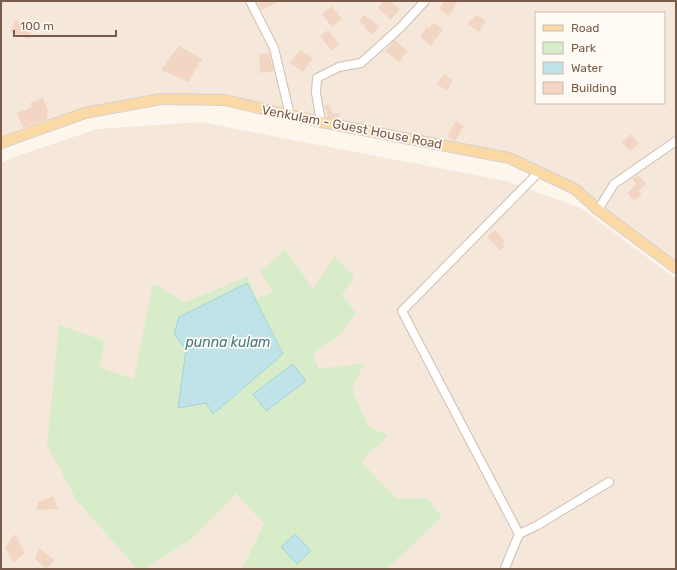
<svg xmlns="http://www.w3.org/2000/svg" width="677" height="570" font-family="Rubik,sans-serif">
	<style>
		.residential { fill: #f5e8da; fill-rule: evenodd }
		.green { fill: #d8ecc9 }
		.water { fill: #bfe3e8; stroke: #a5d3da }
		.building { fill: #f3d5c3 }
		.lines { fill: none; stroke-linecap: round; stroke-linejoin: round }
		.minor-casing { stroke: #d1beb0; stroke-width: 10 }
		.major-casing { stroke: #dad1cd; stroke-width: 12 }
		.minor { stroke: #fff; stroke-width: 8 }
		.major { stroke: #fbd9a5; stroke-width: 10 }
		.labels { text-anchor: middle; dominant-baseline: central; stroke-width: 3.5; stroke-linejoin: round; paint-order: stroke }
		.street-label { font-size: 13px; fill: #7a5c4d; stroke: #fffaf3 }
		.water-label { font-size: 14px; font-style: italic; fill: #437c86; stroke: #fffaf3 }
	</style>
	<rect width="100%" height="100%" fill="#fdf6ec"/>
	<g class="residential">
		<path d="M1 1H676V268L575 189 509 158 224 100 161 99 85 113 1 143ZM536 13H664V103H536Z"/>
		<polygon points="200,122 506,181 581,208 676,279 676,569 387,569 427,498 396,498 361,461 368,426 352,389 319,369 313,354 339,336 313,289 273,291 257,299 248,276 185,302 153,283 135,380 99,367 59,325 77,501 137,569 1,569 1,163 14,157 97,129"/>
		<polygon points="236,494 264,524 242,569 144,569 189,541"/>
	</g>
	<polygon class="green" points="285,249 313,289 335,256 354,277 342,295 356,313 339,336 313,354 319,369 364,363 352,389 368,426 388,436 361,461 396,498 427,498 442,517 387,569 242,569 264,524 236,494 189,541 144,569 137,569 77,501 47,445 59,325 105,341 99,367 134,379 153,283 185,302 248,276 257,299 273,291 260,272"/>
	<g class="water">
		<polygon points="247,283 283,354 213,414 206,403 178,408 186,350 174,334 179,317"/>
		<polygon points="293,364 306,381 266,411 253,394"/>
		<polygon points="295,534 311,551 297,564 281,547"/>
	</g>
	<g class="building">
		<polygon points="258,1 280,1 261,10"/>
		<polygon points="384,1 390,1 400,9 391,20 378,8"/>
		<polygon points="444,1 458,1 449,16 439,9"/>
		<polygon points="332,6 342,19 332,27 322,14"/>
		<polygon points="364,15 379,26 373,35 364,28 365,26 359,22"/>
		<polygon points="476,15 486,21 479,32 467,24"/>
		<polygon points="15,20 33,27 29,39 10,32"/>
		<polygon points="434,23 443,29 431,46 420,37 427,27 429,28"/>
		<polygon points="328,30 339,44 332,51 320,36"/>
		<polygon points="395,40 408,51 399,62 385,51"/>
		<polygon points="179,46 202,59 188,82 161,70"/>
		<polygon points="300,50 313,58 303,72 290,63"/>
		<polygon points="269,53 274,71 260,73 259,54"/>
		<polygon points="444,74 453,80 447,91 437,84"/>
		<polygon points="43,98 49,113 46,114 48,119 23,128 17,113 32,107 30,103"/>
		<polygon points="328,104 333,113 340,114 339,119 328,117 324,106"/>
		<polygon points="456,121 464,126 455,141 447,136"/>
		<polygon points="631,134 639,144 630,151 622,142"/>
		<polygon points="638,175 646,184 639,191 642,194 634,201 627,193 636,184 632,179"/>
		<polygon points="495,230 505,241 502,244 505,246 500,250 487,237"/>
		<polygon points="53,496 58,509 37,510 38,502"/>
		<polygon points="15,534 25,553 13,563 5,547"/>
		<polygon points="39,548 55,560 46,569 35,559"/>
	</g>
	<g class="lines">
		<g class="minor-casing">
			<g id="minor">
				<polyline points="250,1 274,48 290,115"/>
				<polyline points="321,122 316,93 317,78 339,67 361,63 400,28 425,1"/>
				<polyline points="598,210 614,184 676,141"/>
				<polyline points="519,534 538,525 609,482"/>
				<polyline points="506,569 505,568 519,534 402,311 539,172"/>
			</g>
		</g>
		<g class="major-casing">
			<polyline id="major" points="1,143 85,113 161,99 224,100 321,122 509,158 575,189 598,210 676,268"/>
		</g>
		<use href="#minor" class="minor"/>
		<use href="#major" class="major"/>
	</g>
	<g class="labels">
		<g class="street-label">
			<text transform="translate(352 127) rotate(11)">Venkulam - Guest House Road</text>
		</g>
		<g class="water-label">
			<text x="228" y="342">punna kulam</text>
		</g>
	</g>
	<rect width="677" height="570" fill="none" stroke="#7a5c4d" stroke-width="4"/>
	<rect x="535" y="12" width="130" height="92" fill="#fffaf3" stroke="#cabbb1"/>
	<rect x="543" y="25" width="20" height="6" fill="#fbd9a5" stroke="#cabbb1"/>
	<text x="571" y="32" font-size="12" fill="#7a5c4d">Road</text>
	<rect x="543" y="42" width="20" height="12" fill="#d8ecc9" stroke="#cabbb1"/>
	<text x="571" y="52" font-size="12" fill="#7a5c4d">Park</text>
	<rect x="543" y="62" width="20" height="12" fill="#bfe3e8" stroke="#cabbb1"/>
	<text x="571" y="72" font-size="12" fill="#7a5c4d">Water</text>
	<rect x="543" y="82" width="20" height="12" fill="#f3d5c3" stroke="#cabbb1"/>
	<text x="571" y="92" font-size="12" fill="#7a5c4d">Building</text>
	<path d="M14 30v6h102v-6" fill="none" stroke="#7a5c4d" stroke-width="2"/>
	<text x="20" y="30" font-size="12" fill="#7a5c4d" stroke="#fffaf3" stroke-width="3" paint-order="stroke">100 m</text>
</svg>
